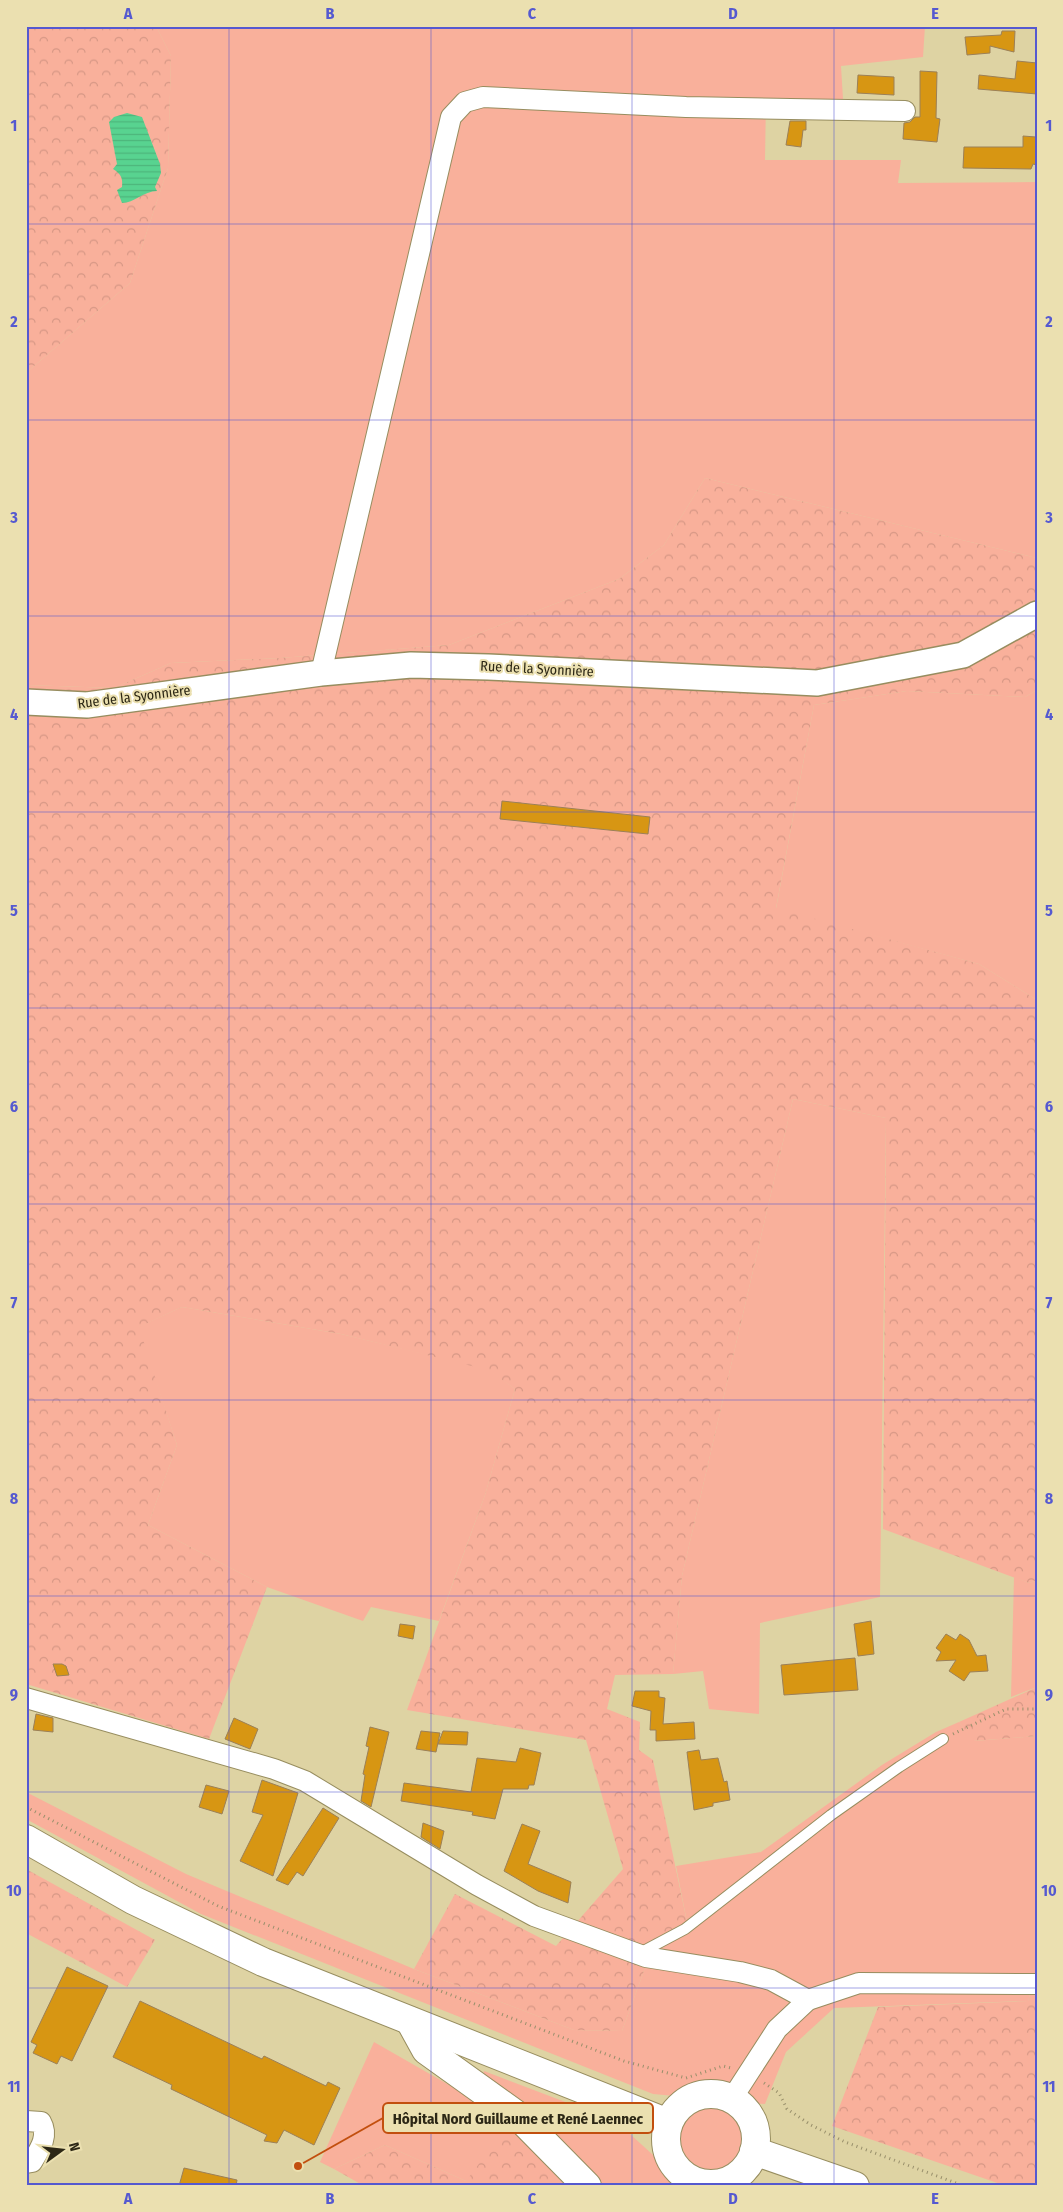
<svg xmlns="http://www.w3.org/2000/svg" width="1063" height="2212" font-family="'Fira Sans Condensed',sans-serif">
	<style>
		.grass { fill: #f9b09b }
		.forest { fill: url(#forest-crowns) }
		.water { fill: url(#water-rules) }
		.building { fill: #d79613; stroke: #9b8058 }
		.lines { fill: none; stroke-linecap: round; stroke-linejoin: round }
		.service-casing { stroke: #978d5f; stroke-width: 12 }
		.minor-casing { stroke: #978d5f; stroke-width: 22 }
		.tertiary-casing { stroke: #978d5f; stroke-width: 28 }
		.secondary-casing { stroke: #978d5f; stroke-width: 30 }
		.path { stroke: #988f6b; stroke-width: 3; stroke-dasharray: 1 4; stroke-linecap: butt }
		.service { stroke: #fff; stroke-width: 10 }
		.minor { stroke: #fff; stroke-width: 20 }
		.tertiary { stroke: #fff; stroke-width: 25 }
		.secondary { stroke: #fff; stroke-width: 28 }
		.grid { fill: none; stroke: #5559d0; stroke-width: 1; stroke-opacity: 0.55 }
		.labels { text-anchor: middle; dominant-baseline: central; stroke-width: 4; stroke-linejoin: round; paint-order: stroke }
		.street-label { font-size: 14px; fill: #2c2715; stroke: #ebe0b0 }
		.leader { fill: none; stroke: #c24f0e; stroke-width: 2 }
		.callout-dot { fill: #c24f0e; stroke: #ebe0b0; stroke-width: 2 }
		.callout { fill: #ebe0b0; stroke: #c24f0e; stroke-width: 2 }
		.callout-label { font-size: 15px; text-anchor: middle; font-weight: bold; fill: #2c2715 }
		.neatline { fill: none; stroke: #5559d0; stroke-width: 2 }
		.grid-label { font-size: 16px; text-anchor: middle; font-weight: bold; fill: #5559d0 }
	</style>
	<defs>
		<pattern id="forest-crowns" width="20" height="18" patternUnits="userSpaceOnUse" patternTransform="scale(1.25)"><rect width="20" height="18" fill="#f9b09b"/><path d="M2 6a3 3 0 1 1 6 0M12 15a3 3 0 1 1 6 0" fill="none" stroke="#d69785"/></pattern>
		<pattern id="water-rules" width="6" height="5" patternUnits="userSpaceOnUse" patternTransform="scale(1.25)"><rect width="6" height="5" fill="#58d390"/><path d="M0 2.5h6" fill="none" stroke="#4db57b"/></pattern>
	</defs>
	<rect width="100%" height="100%" fill="#ded3a3"/>
	<g class="grass">
		<polygon points="156,26 925,26 923,57 841,66 843,99 766,99 765,160 901,160 898,183 1037,182 1037,558 705,478 664,545 619,579 449,645 280,658 171,663 114,688 26,685 26,373 130,283 168,168 171,56"/>
		<polygon points="1037,690 1037,1000 979,964 776,909 814,705 907,691 1025,697"/>
		<polygon points="793,1099 886,1118 880,1597 760,1623 759,1714 709,1709 703,1671 673,1674 682,1576"/>
		<polygon points="182,1307 341,1334 488,1369 515,1389 485,1495 439,1621 371,1607 363,1621 267,1587 148,1525 177,1445 138,1327"/>
		<polygon points="1014,1577 1029,1583 1037,1580 1037,1687 1011,1697"/>
		<polygon points="959,1722 974,1741 1037,1736 1037,1972 1028,2001 834,2008 786,2052 765,2104 653,2094 201,1914 26,1819 26,1792 186,1874 414,1969 574,2030 622,2031 645,1968 687,1922 676,1866 761,1852 882,1765 936,1732"/>
		<polygon points="374,2042 477,2101 484,2071 568,2103 630,2134 664,2165 676,2186 568,2186 466,2181 385,2145 334,2169 320,2162"/>
		<circle cx="712" cy="2138" r="32"/>
	</g>
	<g class="forest">
		<polygon points="26,26 156,26 171,56 168,168 130,283 26,373"/>
		<polygon points="705,478 1037,558 1037,690 1025,697 907,691 814,705 776,908 979,964 1037,1000 1037,1580 1029,1583 883,1529 886,1118 793,1099 682,1576 673,1674 615,1675 607,1709 640,1722 639,1750 653,1760 687,1922 645,1968 622,2031 574,2030 414,1969 455,1894 556,1946 623,1869 586,1740 407,1710 485,1495 515,1389 488,1370 341,1334 182,1307 139,1327 177,1445 148,1525 267,1587 209,1739 26,1684 26,685 114,688 171,663 280,658 449,645 619,579 664,545"/>
		<polygon points="1037,1687 1037,1736 973,1741 959,1722"/>
		<polygon points="26,1869 155,1940 127,1987 26,1933"/>
		<polygon points="1037,1972 1037,2186 1006,2186 832,2126 878,2007 1028,2001"/>
		<polygon points="505,2129 568,2186 364,2186 334,2169 385,2145 466,2181"/>
	</g>
	<path class="water" d="M127 113 142 117 160 164 161 173 155 187 157 191C144 191 134 203 122 203L117 190 122 187C123 178 121 174 113 169L117 164 109 122 114 117Z"/>
	<g class="building">
		<polygon points="1002,31 1015,31 1014,52 990,46 990,53 967,55 965,37 1001,35"/>
		<polygon points="1017,61 1037,63 1037,94 978,89 979,75 1015,79"/>
		<polygon points="920,71 937,72 936,118 940,119 937,142 903,139 904,123 910,122 915,117 920,117"/>
		<polygon points="858,75 894,77 894,95 857,93"/>
		<polygon points="790,121 806,121 806,130 803,130 801,147 786,145"/>
		<polygon points="1023,136 1036,137 1037,165 1033,164 1031,169 963,168 964,147 1023,147"/>
		<polygon points="502,801 650,817 648,834 500,819"/>
		<polygon points="871,1621 874,1654 858,1656 854,1624"/>
		<polygon points="400,1624 415,1626 413,1639 398,1636"/>
		<polygon points="946,1634 956,1640 960,1634 969,1640 977,1656 986,1655 988,1671 970,1672 964,1681 949,1671 956,1660 936,1661 941,1652 936,1648"/>
		<polygon points="855,1658 858,1690 784,1695 781,1665"/>
		<polygon points="53,1664 62,1664 66,1666 69,1675 57,1676"/>
		<polygon points="635,1691 659,1691 659,1697 665,1698 663,1724 694,1722 695,1739 656,1741 656,1730 650,1730 651,1711 632,1706"/>
		<polygon points="36,1714 53,1718 53,1732 33,1730"/>
		<polygon points="234,1718 258,1729 250,1749 225,1739"/>
		<polygon points="370,1727 389,1732 371,1807 361,1801 365,1775 363,1774 369,1747 366,1746"/>
		<polygon points="421,1731 440,1733 436,1752 416,1749"/>
		<polygon points="443,1731 468,1732 467,1745 438,1744"/>
		<polygon points="520,1748 541,1753 534,1785 529,1785 528,1789 503,1789 495,1819 472,1815 473,1812 401,1801 404,1783 471,1792 477,1758 516,1762"/>
		<polygon points="699,1750 701,1760 718,1758 724,1782 727,1781 730,1800 713,1803 713,1806 694,1810 687,1752"/>
		<polygon points="262,1780 298,1793 273,1876 240,1861 263,1815 252,1812"/>
		<polygon points="206,1785 229,1791 222,1814 199,1807"/>
		<polygon points="323,1808 339,1818 303,1876 297,1872 288,1885 276,1880"/>
		<polygon points="423,1823 444,1831 440,1849 421,1837"/>
		<polygon points="522,1824 540,1831 528,1864 571,1882 568,1903 538,1891 504,1871"/>
		<polygon points="67,1967 108,1986 72,2061 61,2056 57,2064 33,2053 37,2045 31,2042"/>
		<polygon points="140,2001 262,2059 264,2056 326,2086 328,2082 340,2088 314,2145 284,2130 277,2143 264,2141 267,2135 171,2089 172,2085 113,2057"/>
		<polygon points="184,2168 237,2180 236,2186 179,2186"/>
	</g>
	<g class="lines">
		<g class="service-casing">
			<polyline id="service" points="638,1954 685,1929 831,1815 899,1767 943,1739"/>
		</g>
		<g class="minor-casing">
			<g id="minor">
				<polyline points="321,673 451,117 465,102 483,97 686,107 905,111"/>
				<polyline points="26,1698 274,1769 305,1781 477,1885 534,1916 646,1957 740,1972 771,1980 808,2000"/>
				<polyline points="731,2100 777,2029 808,2000 859,1983 1037,1984"/>
				<path d="M26 2121 41 2122C49 2136 40 2149 32 2162L26 2163"/>
				<polyline points="693,2186 695,2182"/>
			</g>
		</g>
		<g class="tertiary-casing">
			<polyline id="tertiary" points="26,702 87,705 321,673 411,665 488,667 817,683 963,655 1037,614"/>
		</g>
		<g class="secondary-casing">
			<g id="secondary">
				<polyline points="26,1839 133,1900 263,1962 668,2123"/>
				<polyline points="410,2021 426,2050 518,2116 587,2186"/>
				<circle cx="711" cy="2139" r="45"/>
				<polyline points="754,2151 855,2186"/>
			</g>
		</g>
		<g class="path">
			<polyline points="953,1734 1006,1709 1037,1709"/>
			<polyline points="26,1807 218,1906 624,2061 686,2078 723,2066 731,2068"/>
			<polyline points="764,2083 779,2093 787,2109 811,2125 845,2142 964,2186"/>
		</g>
		<use href="#service" class="service"/>
		<use href="#minor" class="minor"/>
		<use href="#tertiary" class="tertiary"/>
		<use href="#secondary" class="secondary"/>
	</g>
	<path class="grid" d="M229 26V2186M431 26V2186M632 26V2186M834 26V2186M26 224H1037M26 420H1037M26 616H1037M26 812H1037M26 1008H1037M26 1204H1037M26 1400H1037M26 1596H1037M26 1792H1037M26 1988H1037"/>
	<g class="labels">
		<g class="street-label">
			<text transform="translate(537 669) rotate(3)">Rue de la Syonnière</text>
			<text transform="translate(134 697) rotate(-7)">Rue de la Syonnière</text>
		</g>
	</g>
	<path class="leader" d="M298 2166L383 2118"/>
	<circle class="callout-dot" cx="298" cy="2166" r="5"/>
	<rect class="callout" x="383" y="2103" width="270" height="30" rx="5"/>
	<g class="callout-label">
		<text x="518" y="2124">Hôpital Nord Guillaume et René Laennec</text>
	</g>
	<rect width="1063" height="2212" fill="none" stroke="#ebe0b0" stroke-width="55"/>
	<g transform="translate(62 2150) rotate(75)" stroke="#ebe0b0" stroke-width="4" paint-order="stroke">
	<path d="M0-4L9 19L0 12L-9 19Z" fill="#2c2715"/>
	<text y="-8" font-size="14" font-weight="bold" text-anchor="middle" fill="#2c2715">N</text>
	</g>
	<rect x="28" y="28" width="1008" height="2156" class="neatline"/>
	<g class="grid-label">
		<text x="128" y="19">A</text>
		<text x="330" y="19">B</text>
		<text x="532" y="19">C</text>
		<text x="733" y="19">D</text>
		<text x="935" y="19">E</text>
		<text x="14" y="131">1</text>
		<text x="1049" y="131">1</text>
		<text x="14" y="327">2</text>
		<text x="1049" y="327">2</text>
		<text x="14" y="523">3</text>
		<text x="1049" y="523">3</text>
		<text x="14" y="720">4</text>
		<text x="1049" y="720">4</text>
		<text x="14" y="916">5</text>
		<text x="1049" y="916">5</text>
		<text x="14" y="1112">6</text>
		<text x="1049" y="1112">6</text>
		<text x="14" y="1308">7</text>
		<text x="1049" y="1308">7</text>
		<text x="14" y="1504">8</text>
		<text x="1049" y="1504">8</text>
		<text x="14" y="1700">9</text>
		<text x="1049" y="1700">9</text>
		<text x="14" y="1896">10</text>
		<text x="1049" y="1896">10</text>
		<text x="14" y="2092">11</text>
		<text x="1049" y="2092">11</text>
		<text x="128" y="2204">A</text>
		<text x="330" y="2204">B</text>
		<text x="532" y="2204">C</text>
		<text x="733" y="2204">D</text>
		<text x="935" y="2204">E</text>
	</g>
</svg>
